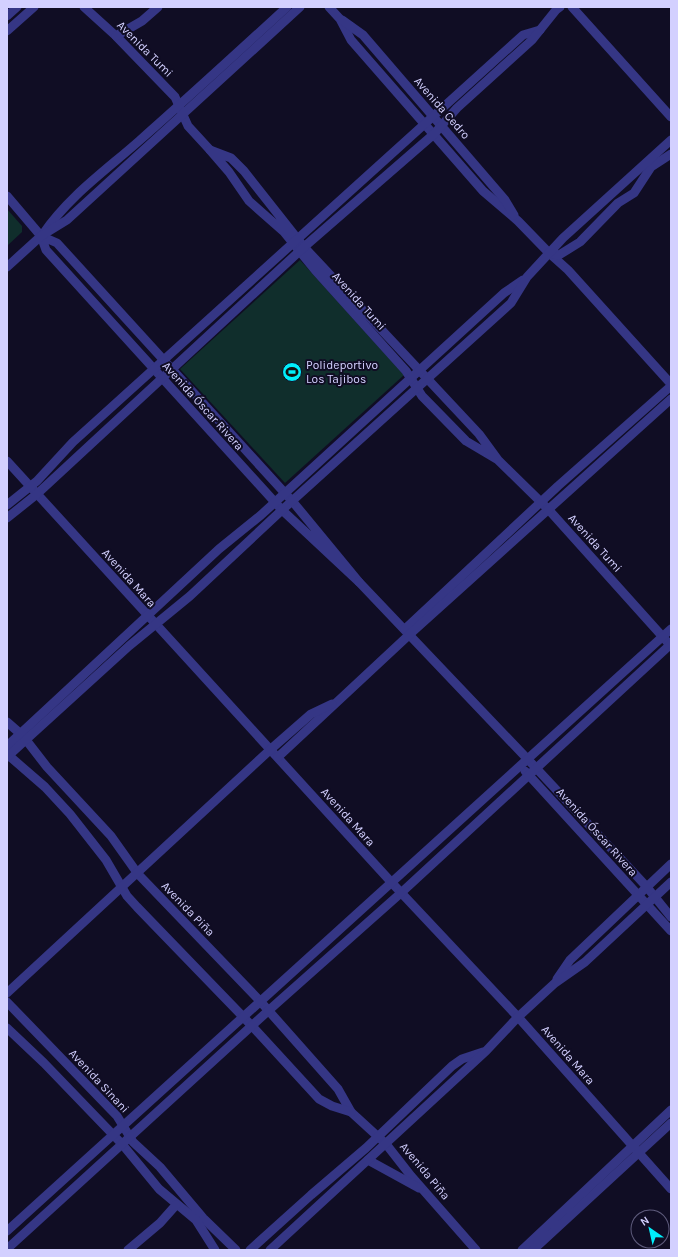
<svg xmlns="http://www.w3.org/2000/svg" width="678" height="1257" font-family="Karla,sans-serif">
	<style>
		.green { fill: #102e2c }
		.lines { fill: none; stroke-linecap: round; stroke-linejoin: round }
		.street { stroke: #353685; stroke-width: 9 }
		.labels { text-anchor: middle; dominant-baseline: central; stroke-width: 4; stroke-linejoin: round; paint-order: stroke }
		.street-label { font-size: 12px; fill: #d3d0ff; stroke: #100d24 }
		.poi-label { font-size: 12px; fill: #d3d0ff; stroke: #100d24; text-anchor: start }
	</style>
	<rect width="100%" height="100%" fill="#100d24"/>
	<g class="green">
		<polygon points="7,209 22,226 22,232 7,246"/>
		<polygon points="300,260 404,375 285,483 180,369"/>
	</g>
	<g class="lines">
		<g class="street">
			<polyline points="84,7 116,36 175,97 188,126 210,150"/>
			<polyline points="329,7 340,19 351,40 483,191 518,221 549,253 568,270 671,384"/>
			<polyline points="572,7 671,117"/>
			<polyline points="7,16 17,7"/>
			<polyline points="342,20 363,35 505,200 514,215"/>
			<polyline points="7,31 34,7"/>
			<polyline points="116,36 142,21 158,7"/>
			<polyline points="7,196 41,236 46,250 282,510 359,582 293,502 57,243 41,236"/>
			<path d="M43 234C69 196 105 171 139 141 189 97 238 52 287 7"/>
			<polyline points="549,253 559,255 580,242 618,203 634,193 651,167 671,154"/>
			<polyline points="7,267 41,236 67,220 300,7"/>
			<polyline points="498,460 466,441 422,396 406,371 315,270 284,232 249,201 229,172 210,150 231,158 244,171 304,247 479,434 498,460 548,509 671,646"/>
			<polyline points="7,461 392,883 518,1017 671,1189"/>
			<polyline points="7,505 37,481 73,442 523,35 540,30"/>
			<polyline points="7,518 37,494 304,247 434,134 457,108 532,40 556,10 560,7"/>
			<polyline points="359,582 536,768 646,886 671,917"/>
			<polyline points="405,629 558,486 671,386"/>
			<polyline points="7,722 23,736 47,767 111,836 138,874 260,1001 338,1089 351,1112 386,1144 411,1176 476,1250"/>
			<polyline points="7,746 219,549 261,515 504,293 523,280"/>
			<polyline points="7,754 45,787 70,814 106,860 127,896 137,907 252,1026 319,1099 332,1106 351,1112"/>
			<polyline points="7,757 129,646 190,596 282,510 511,303 527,277 563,238 671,140"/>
			<polyline points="278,757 410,634 671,399"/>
			<polyline points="525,771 671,931"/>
			<polyline points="557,979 570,960 671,864"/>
			<polyline points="7,993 271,749 311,714 332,704"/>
			<polyline points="7,1002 117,1116 133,1142 160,1167 203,1218 236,1250"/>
			<polyline points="7,1028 44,1063 122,1144 159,1189 196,1220 215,1250"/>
			<polyline points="368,1160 419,1188"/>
			<polyline points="7,1231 671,629"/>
			<polyline points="7,1249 268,1011 402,892 671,644"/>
			<polyline points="128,1250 160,1223 176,1205"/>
			<polyline points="250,1250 311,1195 366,1148 452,1066 462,1059 483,1052"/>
			<polyline points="270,1250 486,1051 518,1017 555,983 585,962 671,882"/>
			<polyline points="522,1250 671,1110"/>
			<polyline points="533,1250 671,1123"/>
		</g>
	</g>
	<defs>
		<g id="stadium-disc" transform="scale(1)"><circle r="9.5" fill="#00eefb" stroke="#100d24"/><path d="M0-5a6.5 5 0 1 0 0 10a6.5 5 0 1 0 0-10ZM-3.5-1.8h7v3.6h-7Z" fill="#111"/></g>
	</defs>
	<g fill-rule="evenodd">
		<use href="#stadium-disc" x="292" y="372"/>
	</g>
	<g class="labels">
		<g class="street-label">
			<text transform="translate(145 49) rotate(45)">Avenida Tumi</text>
			<text transform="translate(442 108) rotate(49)">Avenida Cedro</text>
			<text transform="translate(359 301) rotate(48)">Avenida Tumi</text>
			<text transform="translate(203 406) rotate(48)">Avenida Óscar Rivera</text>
			<text transform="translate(595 543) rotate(48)">Avenida Tumi</text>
			<text transform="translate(129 578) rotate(48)">Avenida Mara</text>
			<text transform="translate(348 817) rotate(48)">Avenida Mara</text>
			<text transform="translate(597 832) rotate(48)">Avenida Óscar Rivera</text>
			<text transform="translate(188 909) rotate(46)">Avenida Piña</text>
			<text transform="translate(568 1055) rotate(49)">Avenida Mara</text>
			<text transform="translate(99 1081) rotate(47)">Avenida Sinani</text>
			<text transform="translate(425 1171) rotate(50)">Avenida Piña</text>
		</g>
		<g class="poi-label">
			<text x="306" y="365">Polideportivo<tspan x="306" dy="14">Los Tajibos</tspan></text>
		</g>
	</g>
	<rect width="678" height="1257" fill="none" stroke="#d3d0ff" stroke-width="16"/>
	<g transform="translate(650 1229) rotate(326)"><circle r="19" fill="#100d24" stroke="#5e5b7c"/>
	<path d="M0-3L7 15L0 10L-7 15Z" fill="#00eefb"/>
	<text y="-6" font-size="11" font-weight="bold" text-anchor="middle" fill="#d3d0ff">N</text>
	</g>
</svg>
